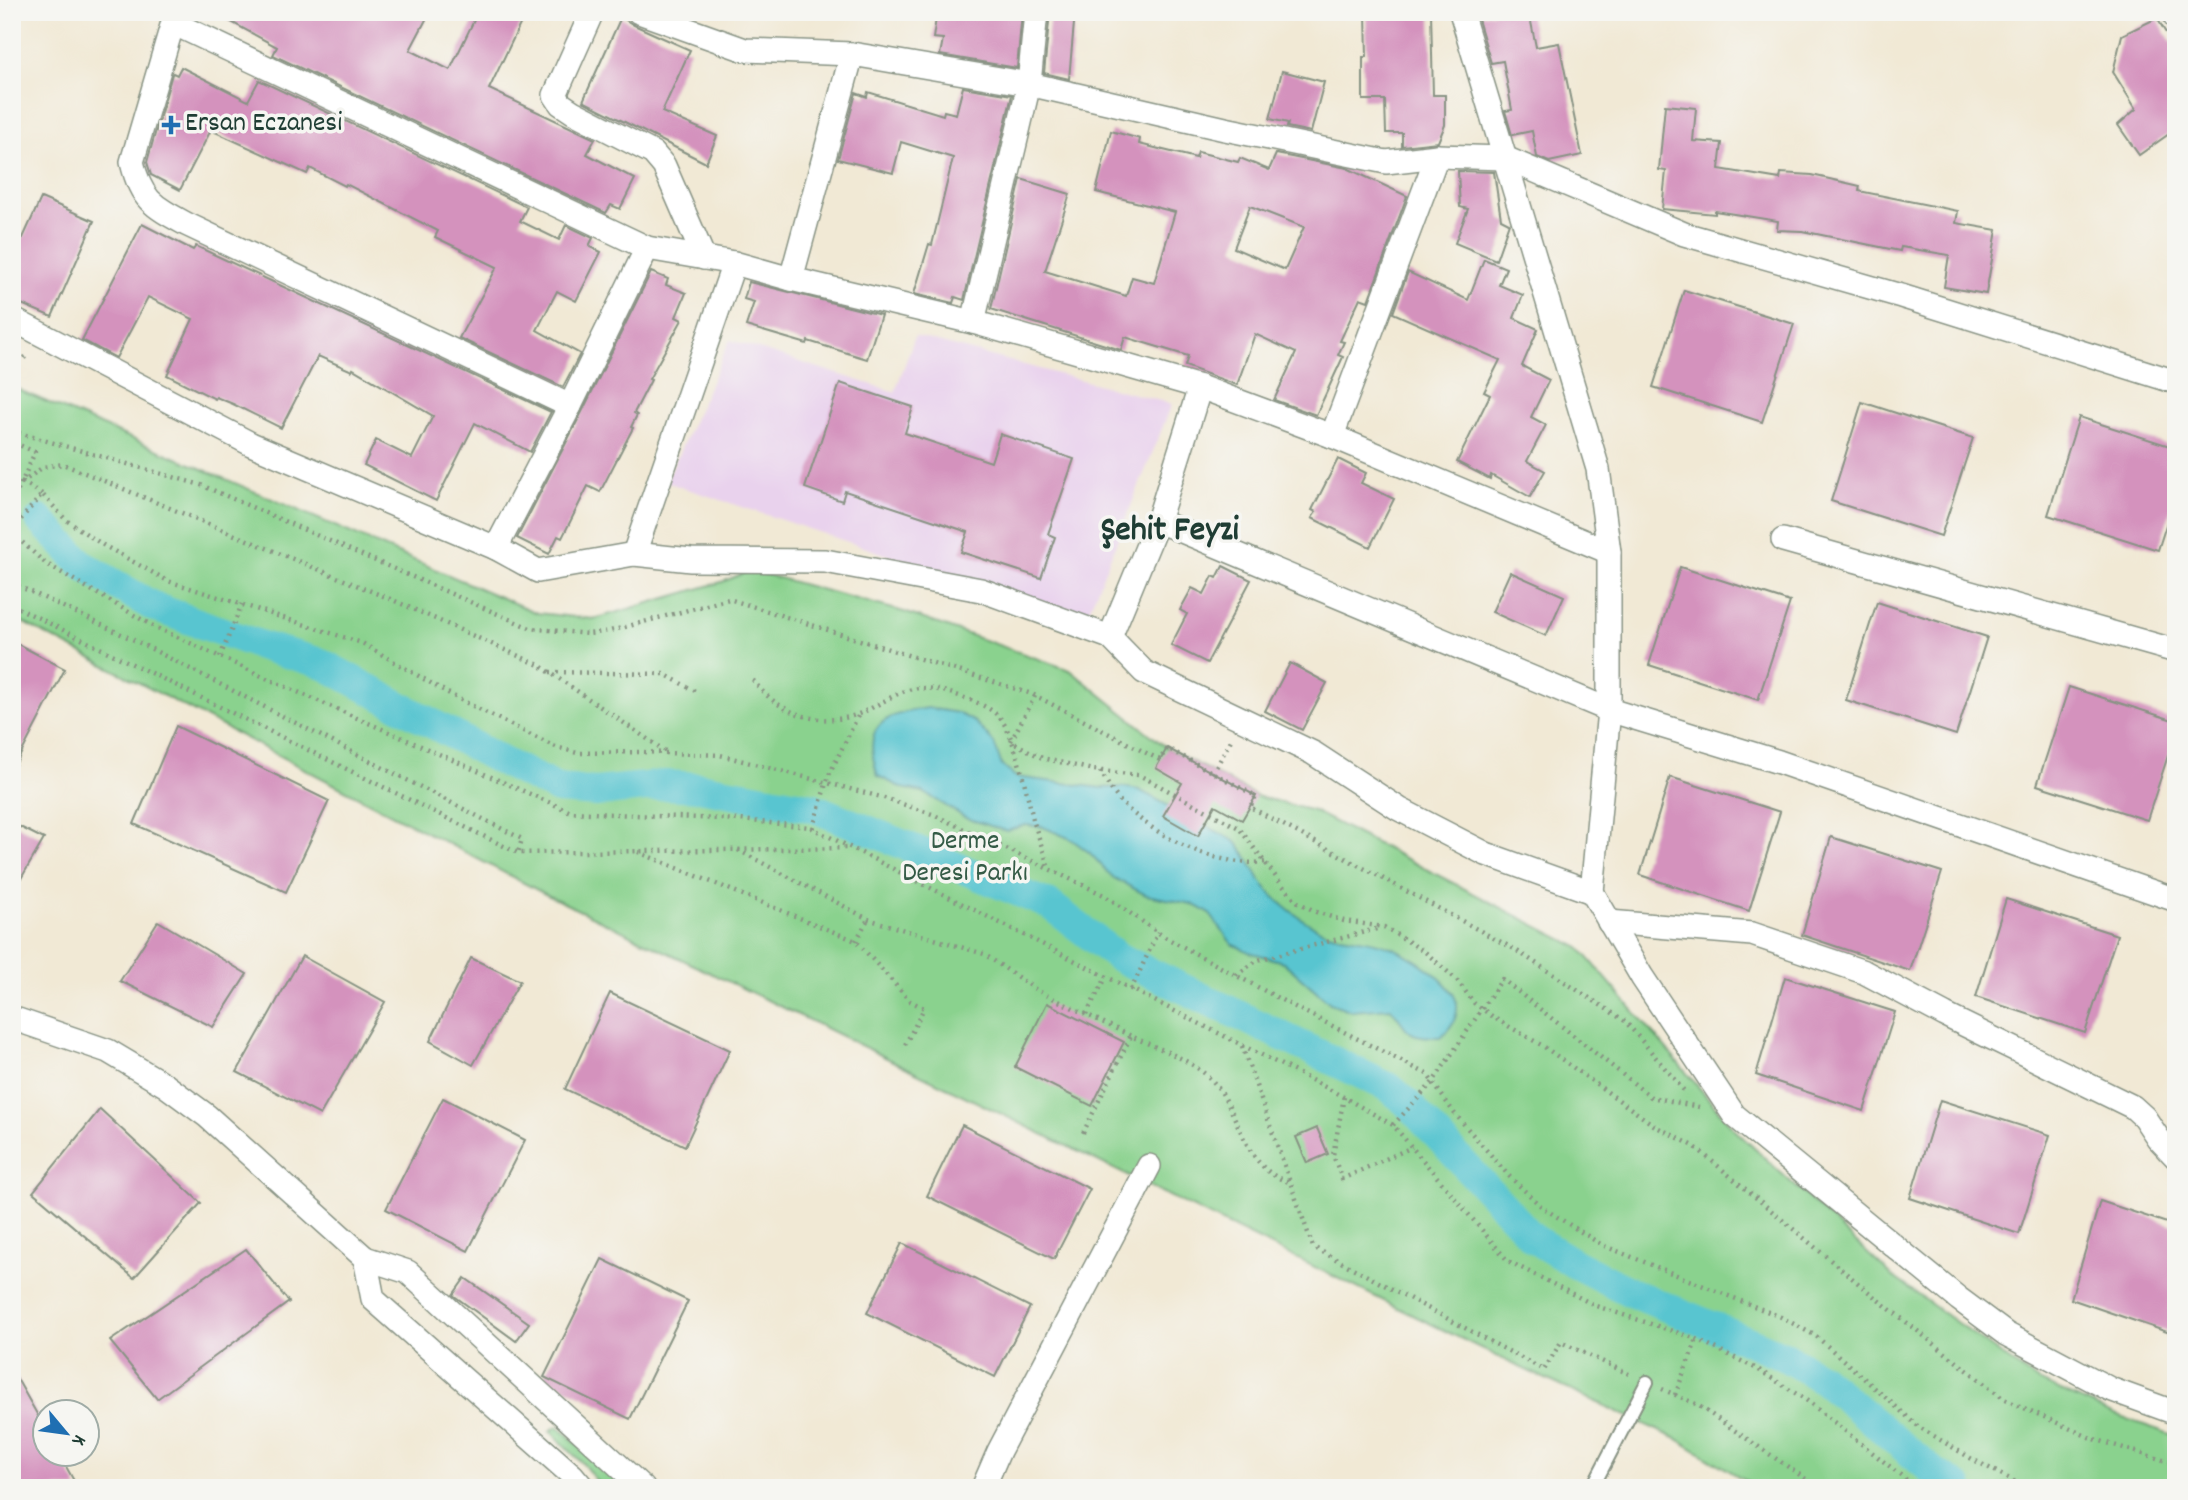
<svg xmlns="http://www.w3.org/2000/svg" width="2188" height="1500" font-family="Dekko,sans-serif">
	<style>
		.built { fill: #e9d2ed }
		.green { fill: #8ad28e; stroke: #548861; stroke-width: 2 }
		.water { fill: #58c5d0; stroke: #3c8182; stroke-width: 2 }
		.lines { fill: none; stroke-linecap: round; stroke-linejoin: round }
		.canal { stroke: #58c5d0; stroke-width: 30 }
		.building { fill: #d492bd; fill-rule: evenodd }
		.service-casing { stroke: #889384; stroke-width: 16 }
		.minor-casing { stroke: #889384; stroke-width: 26 }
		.path { stroke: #889384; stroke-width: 4.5; stroke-dasharray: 2 5; stroke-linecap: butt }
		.service { stroke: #fff; stroke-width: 12 }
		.minor { stroke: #fff; stroke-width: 23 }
		.poi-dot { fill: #1f6fb2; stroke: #f6f6f2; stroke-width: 2.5 }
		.labels { text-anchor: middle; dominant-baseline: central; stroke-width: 7; stroke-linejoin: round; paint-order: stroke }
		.poi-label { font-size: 28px; fill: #1f3d34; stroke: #f6f6f2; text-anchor: start }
		.park-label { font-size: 28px; fill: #345b46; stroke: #f6f6f2 }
		.district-label { font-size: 35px; font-weight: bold; fill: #1f3d34; stroke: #f6f6f2 }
	</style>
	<rect width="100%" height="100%" fill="#f6f6f2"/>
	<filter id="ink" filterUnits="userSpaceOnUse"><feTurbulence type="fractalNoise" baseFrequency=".0143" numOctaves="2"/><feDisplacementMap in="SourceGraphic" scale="14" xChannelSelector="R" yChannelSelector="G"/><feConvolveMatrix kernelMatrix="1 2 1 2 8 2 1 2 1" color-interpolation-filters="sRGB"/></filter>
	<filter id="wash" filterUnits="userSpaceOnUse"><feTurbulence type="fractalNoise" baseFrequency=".00686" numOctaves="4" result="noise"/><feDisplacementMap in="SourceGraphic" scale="28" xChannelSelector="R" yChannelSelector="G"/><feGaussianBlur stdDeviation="1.57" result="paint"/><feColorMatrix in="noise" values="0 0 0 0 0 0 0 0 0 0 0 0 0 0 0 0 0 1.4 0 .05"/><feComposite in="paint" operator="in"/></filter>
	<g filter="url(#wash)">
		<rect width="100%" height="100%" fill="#f1e9d5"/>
		<polygon class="built" points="915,336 1172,404 1085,620 666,482 730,340 895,392"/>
		<g class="green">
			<polygon points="12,387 537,613 594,619 725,581 750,570 904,612 1070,670 1167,748 1256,796 1313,811 1580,948 1737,1132 1891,1275 2036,1380 2115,1415 2176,1436 2176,1488 1758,1488 1677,1439 1513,1364 817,1024 545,894 12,617"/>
			<polygon points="558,1426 625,1488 602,1488 583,1464 550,1431"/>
		</g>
		<path class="water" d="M928 708 958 713 975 722 994 743 1002 766 1016 777 1102 788 1123 787 1139 790 1235 841C1246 853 1252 867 1261 881 1274 900 1293 914 1313 926 1334 939 1363 937 1385 945 1405 951 1455 982 1457 1005 1458 1019 1450 1028 1441 1037 1405 1037 1411 1033 1391 1008L1352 1011 1330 1003 1283 962 1249 952 1232 944 1209 913 1192 904 1146 895 1112 877 1090 853 1071 839 1043 827 1025 825 1006 831 966 818 923 792 902 788 878 776C861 726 881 715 928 708Z"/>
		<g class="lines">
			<polyline class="canal" points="40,520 84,566 154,607 268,648 321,663 503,762 558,789 596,792 665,785 699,787 814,808 1050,905 1118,957 1390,1088 1407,1103 1534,1239 1575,1264 1630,1292 1782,1355 1821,1378 1930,1469 1959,1488"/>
		</g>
		<g id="blocks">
			<g class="building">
				<polygon points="213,12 430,12 410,50 450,70 478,12 526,12 489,89 595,139 587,154 635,179 620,209 611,205 606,213 273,55 277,47"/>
				<polygon points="937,12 1022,12 1017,68 940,55 943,39 933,38"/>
				<polygon points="1050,12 1075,12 1069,79 1044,73"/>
				<polygon points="1366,12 1431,12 1433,95 1445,95 1445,125 1438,142 1402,146 1402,133 1386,133 1385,100 1363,100 1363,57 1367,57"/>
				<polygon points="1493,12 1529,12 1536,47 1559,43 1582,155 1549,162 1537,157 1532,131 1512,135 1505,111 1512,110 1503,61 1491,63 1477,16"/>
				<polygon points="621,17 634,25 690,50 662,112 717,136 706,163 583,101"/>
				<polygon points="2157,18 2176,50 2176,129 2139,155 2118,125 2136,109 2113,72 2122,35"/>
				<polygon points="181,67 248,101 259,80 527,207 520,221 559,240 566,225 593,238 589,246 601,252 576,301 557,291 537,330 580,354 563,387 459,338 497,267 435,237 438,231 346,184 345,186 310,168 307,174 211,130 180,190 151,175 147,162 172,74 173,73 177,75"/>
				<polygon points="1282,71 1324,82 1311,132 1287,127 1288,123 1270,119"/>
				<polygon points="963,87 1012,95 964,300 955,297 953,303 914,294 929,244 932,245 953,158 901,142 893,173 838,159 856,93 867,97 868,92 943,115 944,111 956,114"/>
				<polygon points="1665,105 1696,108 1693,141 1722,143 1719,169 1780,179 1781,173 1812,175 1860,186 1859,191 1958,211 1956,223 1997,230 1986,294 1944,287 1949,255 1901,247 1900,251 1802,231 1777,230 1778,221 1715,211 1715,214 1662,209 1666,171 1659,170"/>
				<path d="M1111 131 1140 139 1139 144 1196 158 1198 152 1238 162 1240 158 1269 170 1276 154 1347 168 1407 196 1368 301 1360 298 1340 341 1344 342 1338 355 1343 357 1316 415 1274 400 1296 353 1255 334 1237 385 1185 366 1188 356 1125 337 1121 350 991 309 1021 179 1070 194 1045 271 1126 296 1132 277 1154 283 1175 212 1096 192ZM1250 206 1304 227 1285 270 1234 248Z"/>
				<polygon points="1458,171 1494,172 1501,219 1509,223 1496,260 1455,243 1468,209 1460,207"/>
				<polygon points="41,198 94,221 52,317 12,300 12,256 20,237 23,238"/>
				<polygon points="142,224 193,250 196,246 551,412 530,452 475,423 436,501 364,465 376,440 412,458 433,416 353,369 352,371 318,356 281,428 233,404 216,397 215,399 167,375 193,319 148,297 116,358 82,340"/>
				<polygon points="1484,259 1506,268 1499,285 1523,295 1514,318 1538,329 1522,366 1549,380 1531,417 1546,425 1527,461 1545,471 1530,497 1491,475 1490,479 1457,462 1490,395 1484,392 1500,360 1393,313 1408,272 1468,300"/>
				<polygon points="651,272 668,279 666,285 686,293 676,317 682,320 649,379 651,380 634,413 637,415 631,427 633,428 600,492 588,486 562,538 558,536 549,554 517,538 582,412"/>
				<polygon points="749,282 881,315 867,359 808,341 807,344 746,326 754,302 744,299"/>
				<polygon points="1684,290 1794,324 1762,422 1653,387"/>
				<polygon points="840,383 913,407 905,433 991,462 1000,434 1074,459 1048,534 1055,537 1041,578 961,552 968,532 845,491 842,501 805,488"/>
				<polygon points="1862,402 1973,438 1941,536 1831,501"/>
				<polygon points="2079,417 2176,448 2176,494 2158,550 2048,515"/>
				<polygon points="1338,459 1366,473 1361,483 1394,499 1370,547 1312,518 1316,512 1312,510"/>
				<polygon points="1223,566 1251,580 1207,663 1171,645 1187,614 1180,610 1192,588 1204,594 1213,576 1217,578"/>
				<polygon points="1680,567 1790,602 1758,700 1649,665"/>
				<polygon points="1510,572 1564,596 1546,636 1492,612"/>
				<polygon points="1877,602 1987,637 1956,735 1846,700"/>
				<polygon points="12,641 65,669 12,771"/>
				<polygon points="1290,663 1327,683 1302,730 1265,711"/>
				<polygon points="2069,687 2176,721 2176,731 2147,820 2037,785"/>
				<polygon points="176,726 329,801 286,892 134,824"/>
				<polygon points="1167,748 1256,796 1242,820 1215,805 1198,836 1163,816 1182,783 1156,768"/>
				<polygon points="1670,777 1780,812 1749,911 1640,875"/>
				<polygon points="12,823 44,839 12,894"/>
				<polygon points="1831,837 1942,872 1910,971 1802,935"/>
				<polygon points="2006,899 2117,935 2085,1033 1976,997"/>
				<polygon points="158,921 247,974 213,1027 120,981"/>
				<polygon points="302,956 385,1002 320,1115 237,1072"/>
				<polygon points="471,958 520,981 473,1065 430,1041"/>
				<polygon points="1785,977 1895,1012 1864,1111 1756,1075"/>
				<polygon points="610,993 730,1050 685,1146 565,1089"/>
				<polygon points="1047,1003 1124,1042 1092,1106 1015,1067"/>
				<polygon points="443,1098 525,1140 468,1251 386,1209"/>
				<polygon points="1940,1100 2050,1135 2019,1234 1910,1198"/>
				<polygon points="100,1109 201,1203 134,1278 33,1192"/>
				<polygon points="962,1125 1090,1189 1054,1259 927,1196"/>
				<polygon points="1317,1128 1328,1154 1307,1163 1296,1137"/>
				<polygon points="2100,1201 2176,1226 2176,1335 2071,1299"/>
				<polygon points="902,1243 1030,1307 995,1377 867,1313"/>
				<polygon points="246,1249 289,1302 157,1399 110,1341"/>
				<polygon points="602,1259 688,1301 630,1419 544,1377"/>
				<polygon points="465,1278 529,1323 516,1341 453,1295"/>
				<polygon points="12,1370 46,1430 46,1454 59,1454 78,1488 12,1488"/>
			</g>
		</g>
	</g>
	<g filter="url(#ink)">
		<use href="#blocks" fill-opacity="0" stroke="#889384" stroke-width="2"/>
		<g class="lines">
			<g class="service-casing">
				<polyline id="service" points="1592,1488 1647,1382"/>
			</g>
			<g class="minor-casing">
				<g id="minor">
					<path d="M176 12 132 162C141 200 153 206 186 224L570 406 496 548"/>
					<polyline points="592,12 555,95 561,104 573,112 653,153 664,166 704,258"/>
					<polyline points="639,12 745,50 852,54 1029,84 1225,129 1386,162 1437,156 1505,158 1684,234 1901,296 2176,382"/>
					<polyline points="1461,12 1598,469 1609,552 1609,710 1592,892"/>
					<polyline points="2172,12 2176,18"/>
					<polyline points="173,23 647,248 734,263 791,279 973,322 1200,387 1158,521"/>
					<polyline points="791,279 852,54"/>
					<polyline points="12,319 251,444 496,548 538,571 634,554 691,560 825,561 981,590 1110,637 1144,672 1313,753 1399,809 1486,854 1592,892 1642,977 1734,1115 1959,1299 2006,1334 2110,1389 2176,1413"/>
					<polyline points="973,322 1029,84 1036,12"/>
					<polyline points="1200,387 1332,436 1609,552"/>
					<polyline points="570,406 647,248"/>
					<polyline points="1332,436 1437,156"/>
					<polyline points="1783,540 2176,651"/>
					<polyline points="634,554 734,263"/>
					<polyline points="1110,637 1158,521 1609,710 1779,762 2176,900"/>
					<polyline points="1609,922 1752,934 1864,972 1945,1015 2133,1107 2144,1117 2158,1138 2176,1157"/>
					<polyline points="12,1018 108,1051 165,1085 207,1116 365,1258"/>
					<polyline points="583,1488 572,1475 373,1299 365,1258 408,1272 643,1488"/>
					<polyline points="983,1488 999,1451 1149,1166"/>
				</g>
			</g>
			<g class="path">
				<polyline points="12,365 29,355"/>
				<polyline points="12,431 201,485 530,628 588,634 610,631 729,599 1032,694 1160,760 1167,748 1256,796 1250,807 1514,949 1625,1021 1686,1093"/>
				<polyline points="12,450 15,443 35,452 12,504"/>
				<polyline points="42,494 23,482 43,467 63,464 395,601 539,665 668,753"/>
				<polyline points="12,530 42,494 66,520 103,545 168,581 362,643 453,696 553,746 577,753 642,752 720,755 881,797 932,814 1104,895 1163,936 1291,1005 1427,1074 1455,1114 1509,1176 1543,1208 1602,1245 1781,1317 1816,1336 1919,1427 1972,1459 2027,1488"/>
				<polyline points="12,533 45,563 151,625 266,678 571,812 740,820 810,827 1329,1089 1393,1125 1508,1261 1596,1306 1697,1339 1759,1370 1806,1400 1917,1488"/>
				<polyline points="12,583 134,640 522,839 518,853"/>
				<polyline points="12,605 518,853 850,848"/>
				<polyline points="220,657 242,604"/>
				<polyline points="550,672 664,674 695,691"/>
				<path d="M753 680C778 714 821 729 861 713 880 705 899 689 920 688 935 688 948 692 962 697 974 701 990 707 999 717 1015 733 1028 799 1034 823 1039 838 1044 853 1049 869"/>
				<polyline points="1035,696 1011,741 1042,758 1068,764 1093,770 1139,775 1239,828 1282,885 1298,902 1316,912 1344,921 1384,927 1424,951 1457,980 1474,1003 1496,1019 1543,1046 1655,1126 1694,1146 1877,1299 2004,1399 2091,1438 2176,1464"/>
				<path d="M1100 771C1107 782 1113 794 1122 803 1154 836 1217 868 1265 862"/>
				<polyline points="1213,773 1231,740"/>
				<polyline points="813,828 828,777 859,714"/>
				<polyline points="738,850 868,919 984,954 1038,991 1131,1036"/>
				<polyline points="638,852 856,941 910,1001 924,1008 905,1045"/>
				<polyline points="856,941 868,919"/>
				<polyline points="1236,975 1258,960 1380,928"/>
				<polyline points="1131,990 1158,932"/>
				<polyline points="1086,1014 1106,978"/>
				<polyline points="1242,1046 1313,1247 1544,1370 1561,1342 1629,1374"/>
				<polyline points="1344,1097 1333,1155 1342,1179 1412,1147"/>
				<polyline points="1393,1125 1433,1082 1502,979 1651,1097 1699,1107"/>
				<path d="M1083 1133 1131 1036C1158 1049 1196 1060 1216 1085 1241 1116 1243 1168 1289 1182"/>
				<polyline points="1662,1389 1696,1404 1819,1488"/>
				<polyline points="1675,1395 1697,1339"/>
			</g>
			<use href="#service" class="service"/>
			<use href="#minor" class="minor"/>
		</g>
	</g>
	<path class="poi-dot" d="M167.5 114.5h7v7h7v7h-7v7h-7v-7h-7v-7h7z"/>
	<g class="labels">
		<g class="poi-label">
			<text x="185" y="125">Ersan Eczanesi</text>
		</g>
		<g class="park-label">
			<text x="965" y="843">Derme<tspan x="965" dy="32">Deresi Parkı</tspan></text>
		</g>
		<g class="district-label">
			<text x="1170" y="532">Şehit Feyzi</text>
		</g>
	</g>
	<rect width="2188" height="1500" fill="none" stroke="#f6f6f2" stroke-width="42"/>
	<g transform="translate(66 1433) rotate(119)"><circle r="33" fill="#f6f6f2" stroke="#a0aca6" stroke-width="2"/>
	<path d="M0-5L12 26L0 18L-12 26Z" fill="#1f6fb2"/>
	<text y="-10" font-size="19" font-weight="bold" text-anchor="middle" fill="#1f3d34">K</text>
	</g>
</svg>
